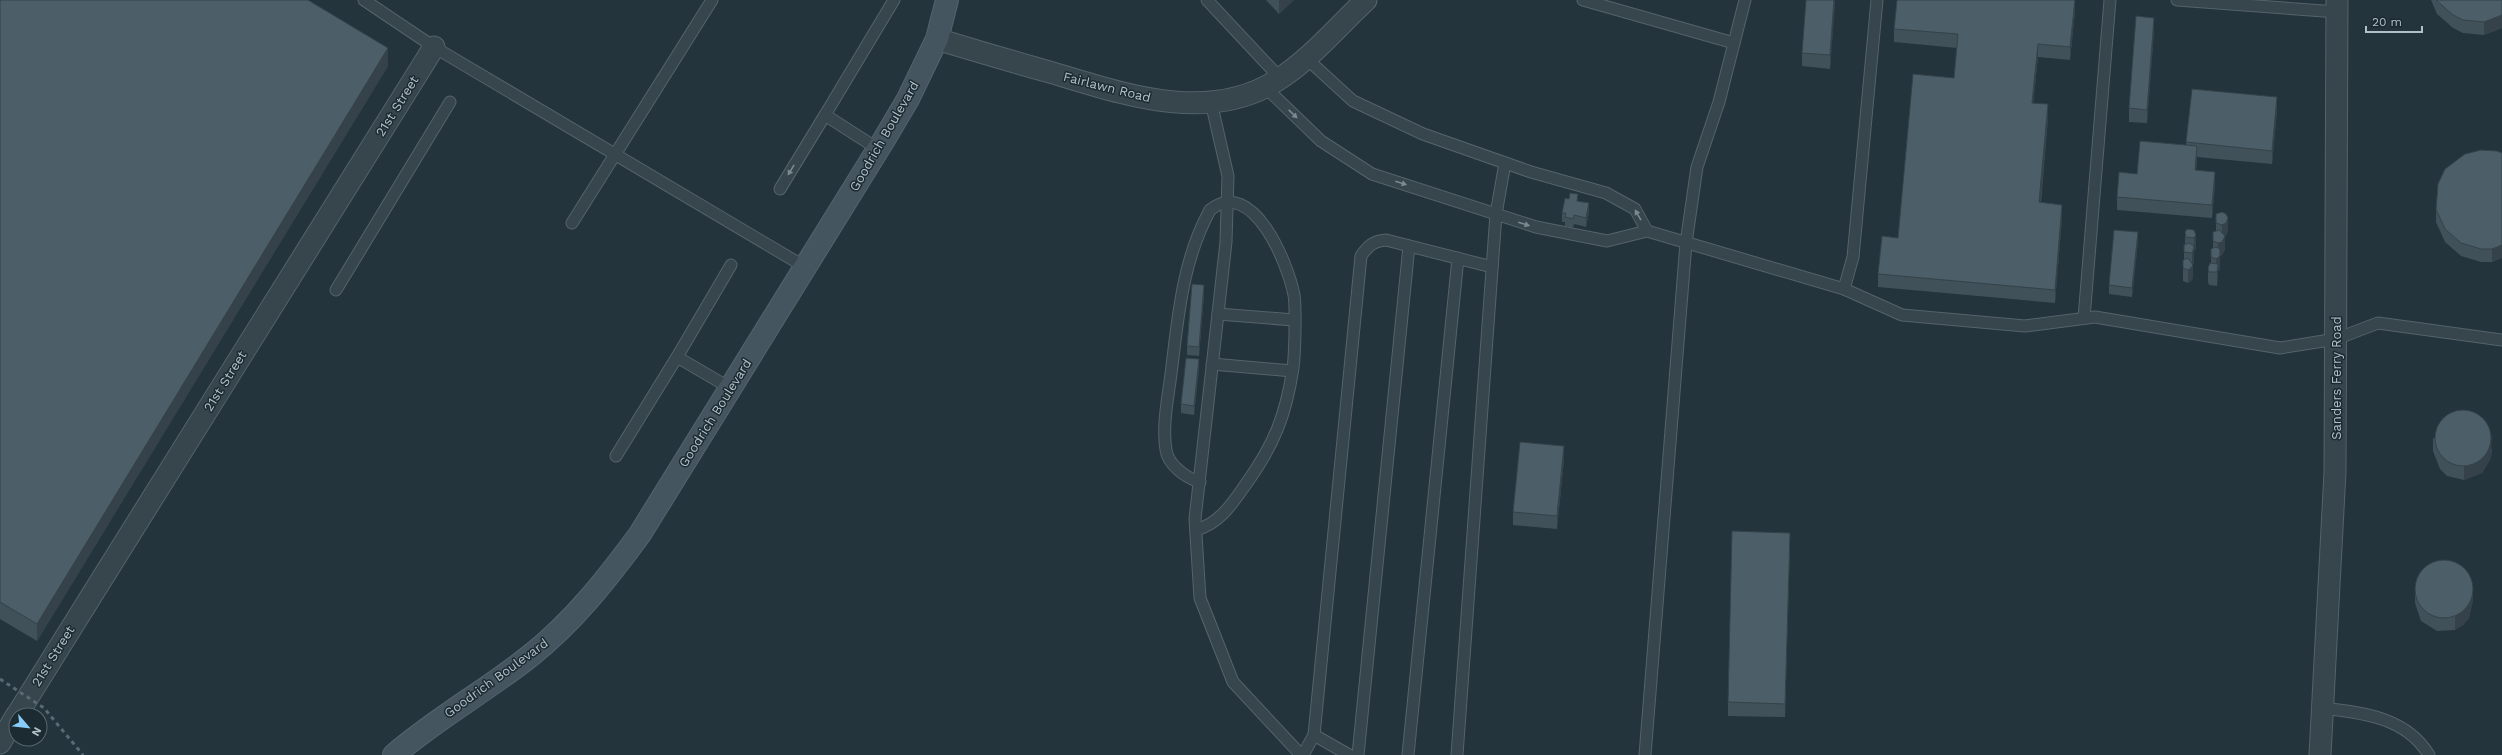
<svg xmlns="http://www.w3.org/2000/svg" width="2502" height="755" font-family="'Work Sans',sans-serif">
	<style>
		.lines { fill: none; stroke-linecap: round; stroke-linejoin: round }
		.lane-casing { stroke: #55636b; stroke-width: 13 }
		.street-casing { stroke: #55636b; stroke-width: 23 }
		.secondary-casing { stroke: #55636b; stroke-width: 24 }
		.lane { stroke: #37454d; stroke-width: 11 }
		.street { stroke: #37454d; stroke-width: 21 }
		.secondary { stroke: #455560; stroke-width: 22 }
		.rail { stroke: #596a74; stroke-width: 3; stroke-dasharray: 4 4; stroke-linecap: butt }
		.wall { fill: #415159 }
		.shaded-wall { fill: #354249 }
		.building { fill: #4c5e68; stroke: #354249 }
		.oneway { fill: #7b8991 }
		.labels { text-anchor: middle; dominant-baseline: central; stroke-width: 3; stroke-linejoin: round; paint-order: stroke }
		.street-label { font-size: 13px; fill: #b2c0c8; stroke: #1c2a32 }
	</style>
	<rect width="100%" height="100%" fill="#23343d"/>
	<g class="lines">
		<g class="lane-casing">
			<g id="lane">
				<polyline points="364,0 434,47 805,267"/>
				<polyline points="1207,0 1280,78"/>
				<polyline points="1583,0 1734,43"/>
				<polyline points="2177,0 2337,12"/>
				<polyline points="1265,87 1321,141 1372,174 1536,227 1607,241 1647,231 1635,209 1606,193 1531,172 1423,134 1353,101 1306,58"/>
				<polyline points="1211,102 1228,176 1226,242 1195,519 1200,598 1233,682 1301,755"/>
				<polyline points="878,149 825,115 894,0"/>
				<polyline points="780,189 825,115"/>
				<polyline points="572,223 712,0"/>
				<polyline points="1647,231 1844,289 1902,315 2025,326 2095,317 2280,348 2336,339 2378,323 2502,340"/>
				<polyline points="1844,289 1853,257 1877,0"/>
				<polyline points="336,290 450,102"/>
				<polyline points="1218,314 1294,320"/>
				<polyline points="2084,318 2110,0"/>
				<polyline points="1212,364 1292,371"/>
				<polyline points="730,388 677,357 731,265"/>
				<polyline points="616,456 677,357"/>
				<path d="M1196 530C1220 523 1232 504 1246 484 1274 445 1286 415 1293 368 1295 354 1296 307 1294 295 1288 264 1253 176 1210 210 1182 261 1178 318 1171 374 1168 398 1162 425 1166 450 1168 465 1186 478 1200 482"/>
				<path d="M2323 708C2363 713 2406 717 2429 755"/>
				<polyline points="1303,755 1314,735"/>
				<path d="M1349 755 1314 735 1361 256C1368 246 1373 241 1386 240L1492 267"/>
				<polyline points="1358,755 1409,246"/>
				<polyline points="1408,755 1458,258"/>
				<polyline points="1457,755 1496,214 1505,163"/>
				<polyline points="1645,755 1686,243 1697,167 1719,102 1745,0"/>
			</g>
		</g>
		<g class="street-casing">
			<g id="street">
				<path d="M937 39C976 51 1014 62 1053 73 1124 94 1207 124 1276 81 1310 60 1337 27 1366 0"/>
				<polyline points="17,715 434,47"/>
				<polyline points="0,743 16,716"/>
				<polyline points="2320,755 2335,472 2337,0"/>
			</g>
		</g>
		<g class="secondary-casing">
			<path id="secondary" d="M394 755C437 718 486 691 530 656 573 622 607 579 640 534L885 138 908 99 937 39 947 0"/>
		</g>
		<use href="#lane" class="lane"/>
		<use href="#street" class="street"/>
		<use href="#secondary" class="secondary"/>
		<polyline class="rail" points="0,679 44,708 83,755"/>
	</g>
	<g class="wall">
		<polygon points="0,0 388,66 37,641 0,619"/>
		<polygon points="1266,0 1294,0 1279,14"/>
		<polygon points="1835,0 1830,69 1802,66 1802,53"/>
		<polygon points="2431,0 2502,0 2502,28 2484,35 2463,33 2453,28 2437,14"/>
		<polygon points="2075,11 2070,60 2038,57 2033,103 2048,118 2041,203 2062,218 2055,303 1878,287 1878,274 1898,238 1954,78 1957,48 1894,42 1894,29"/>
		<polygon points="2154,31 2147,123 2129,122 2129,108"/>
		<polygon points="2277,110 2272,164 2197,157 2196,170 2215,185 2212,218 2117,210 2117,197 2137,174 2186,145 2186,142"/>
		<polygon points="2502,153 2502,258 2492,262 2481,262 2461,256 2445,242 2436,222 2436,209"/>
		<polygon points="1578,201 1589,212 1586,227 1574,224 1573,228 1565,226 1565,222 1562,222 1562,213"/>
		<polygon points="2216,214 2228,231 2225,237 2225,249 2222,255 2220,256 2220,269 2218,271 2217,286 2209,285 2208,282 2208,268 2211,263 2211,249 2213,248 2213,232 2216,231"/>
		<polygon points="2194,230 2196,248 2194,251 2194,261 2193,265 2193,278 2191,281 2188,283 2183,281 2183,260 2184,260 2184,245 2185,244 2185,232"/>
		<polygon points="2138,241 2132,297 2109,294 2109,285"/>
		<polygon points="1204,294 1199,356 1187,355 1187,346"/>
		<polygon points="1199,368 1194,415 1181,413 1181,404"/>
		<polygon points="2433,438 2492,449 2491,458 2482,473 2464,480 2447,476 2440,469 2433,451"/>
		<polygon points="1564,460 1557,529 1513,525 1513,512"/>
		<polygon points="1790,546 1785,717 1728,716 1728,702"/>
		<polygon points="2415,590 2473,600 2469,618 2463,625 2455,630 2437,631 2421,621 2415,603"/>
	</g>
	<g class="shaded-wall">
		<polygon points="1279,0 1294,0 1279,14"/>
		<polygon points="1834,0 1835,7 1830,69 1830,55"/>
		<polygon points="2075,0 2075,11 2070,60 2070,47"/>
		<polygon points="2502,15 2502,28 2484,35 2484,22"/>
		<polygon points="2154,18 2154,31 2147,123 2147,110"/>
		<polygon points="2038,44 2038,57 2032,116 2032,103"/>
		<polygon points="388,48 388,66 37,641 37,624"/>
		<polygon points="2277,97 2277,110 2272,164 2272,151"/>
		<polygon points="2048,104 2048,118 2039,216 2039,202"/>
		<polygon points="2197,146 2197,159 2195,183 2195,170"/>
		<polygon points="2215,172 2215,185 2212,218 2212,205"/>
		<polygon points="1589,203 1589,212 1586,227 1586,218"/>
		<polygon points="2062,205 2062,218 2055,303 2055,290"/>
		<polygon points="2228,218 2228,231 2225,237 2225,249 2222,255 2218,257 2218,243 2222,238 2222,225"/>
		<polygon points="2138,232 2138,241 2132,297 2132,288"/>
		<polygon points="2196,235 2196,248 2194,251 2194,261 2192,266 2192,253 2194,249 2194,238"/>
		<polygon points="2502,245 2502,258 2492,262 2492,249"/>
		<polygon points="2220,256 2220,269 2218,271 2217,286 2217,271 2216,272 2216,259"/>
		<polygon points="2193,265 2193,278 2191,281 2188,283 2188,270"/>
		<polygon points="1204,285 1204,294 1199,356 1199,347"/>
		<polygon points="1199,359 1199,368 1194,415 1194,406"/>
		<polygon points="2492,435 2491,458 2482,473 2464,480 2464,467"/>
		<polygon points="1564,446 1564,460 1557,529 1557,516"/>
		<polygon points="1790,533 1790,546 1785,717 1785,704"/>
		<polygon points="2473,587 2473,600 2469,618 2463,625 2455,630 2455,617"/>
	</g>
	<g class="building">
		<polygon points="0,0 308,0 388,48 37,624 0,602"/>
		<polygon points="1806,0 1834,0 1830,55 1802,53"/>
		<polygon points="1897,0 2075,0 2070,47 2038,44 2032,103 2048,104 2039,202 2062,205 2055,290 1878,274 1882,236 1898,238 1913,74 1954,78 1958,34 1894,29"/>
		<polygon points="2436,0 2502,0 2502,15 2484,22 2463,20 2453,15"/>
		<polygon points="2136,16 2154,18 2147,110 2129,108"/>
		<polygon points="2192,89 2277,97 2272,151 2186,142"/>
		<polygon points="2140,141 2197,146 2195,170 2215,172 2212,205 2117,197 2119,172 2137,174"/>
		<polygon points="2481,150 2497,151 2502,153 2502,245 2492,249 2481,249 2461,243 2445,229 2436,209 2438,184 2445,169 2465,154"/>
		<polygon points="1570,193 1578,194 1577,201 1589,203 1586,218 1574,215 1573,219 1565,217 1566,213 1562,213 1565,198 1569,199"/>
		<polygon points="2222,212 2226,214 2228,218 2226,223 2222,225 2216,223 2216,214"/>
		<polygon points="2187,229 2194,230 2196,235 2194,238 2186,237 2185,232"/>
		<polygon points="2114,230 2138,232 2132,288 2109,285"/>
		<polygon points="2219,230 2225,236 2222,242 2218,243 2213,241 2213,232"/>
		<polygon points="2189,243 2193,245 2194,248 2192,253 2184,252 2184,245"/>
		<polygon points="2216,247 2220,249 2220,256 2216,259 2211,257 2211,249"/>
		<polygon points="2188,258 2193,265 2191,268 2188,270 2183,268 2183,260"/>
		<polygon points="2210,263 2218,264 2217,272 2209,272 2208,268"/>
		<polygon points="1192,284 1204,285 1199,347 1187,346"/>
		<polygon points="1186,358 1199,359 1194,406 1181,404"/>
		<circle cx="2463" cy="438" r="28"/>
		<polygon points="1520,442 1564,446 1557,516 1513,512"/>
		<polygon points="1732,531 1790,533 1785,704 1728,702"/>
		<circle cx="2444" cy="589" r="29"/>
	</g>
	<defs><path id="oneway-solid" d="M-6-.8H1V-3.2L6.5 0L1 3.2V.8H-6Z"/></defs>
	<g class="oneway">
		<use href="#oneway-solid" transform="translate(1293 114) rotate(44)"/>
		<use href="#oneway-solid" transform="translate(791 170) rotate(121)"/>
		<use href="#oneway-solid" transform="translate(1401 183) rotate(18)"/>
		<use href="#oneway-solid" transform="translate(1638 215) rotate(-120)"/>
		<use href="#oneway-solid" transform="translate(1524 224) rotate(18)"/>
	</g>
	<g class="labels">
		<g class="street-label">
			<text transform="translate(1107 87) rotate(14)">Fairlawn Road</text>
			<text transform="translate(397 106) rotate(-58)">21st Street</text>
			<text transform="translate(884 136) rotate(-60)">Goodrich Boulevard</text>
			<text transform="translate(2336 378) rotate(-90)">Sanders Ferry Road</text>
			<text transform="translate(225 381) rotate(-58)">21st Street</text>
			<text transform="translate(715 413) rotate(-58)">Goodrich Boulevard</text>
			<text transform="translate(53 656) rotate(-58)">21st Street</text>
			<text transform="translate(496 678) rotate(-36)">Goodrich Boulevard</text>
		</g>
	</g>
	<g transform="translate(28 727) rotate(118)"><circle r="19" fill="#1c2a32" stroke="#58666e"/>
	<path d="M0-3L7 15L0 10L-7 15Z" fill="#87cdf9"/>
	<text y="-6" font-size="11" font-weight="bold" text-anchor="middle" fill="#b2c0c8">N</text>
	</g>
	<path d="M2366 26v6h56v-6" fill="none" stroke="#b2c0c8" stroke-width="2"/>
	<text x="2372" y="26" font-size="12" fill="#b2c0c8" stroke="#1c2a32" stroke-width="3" paint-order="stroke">20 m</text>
</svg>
